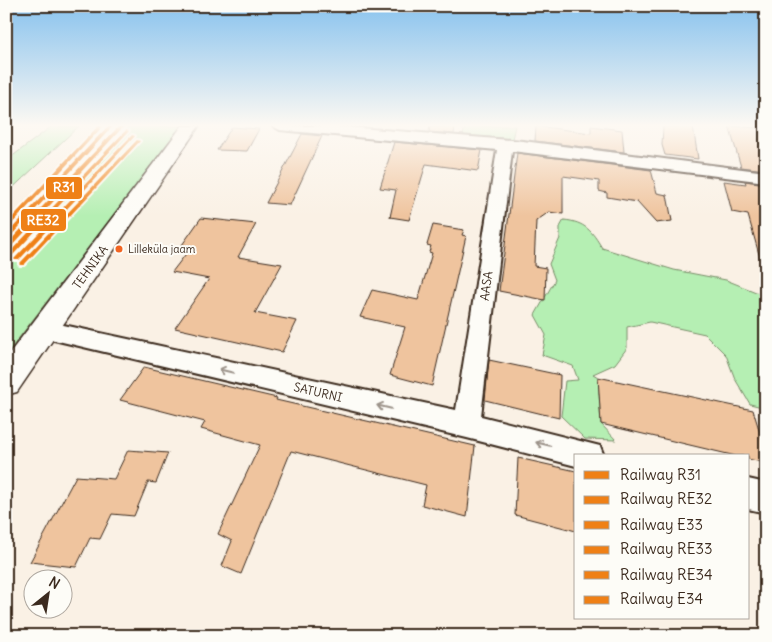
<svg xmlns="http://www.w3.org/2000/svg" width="772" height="642" font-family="Delius,sans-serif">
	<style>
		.green { fill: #b5efb3; stroke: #788c68 }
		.building { fill: #efc49e; stroke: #3b2a1e }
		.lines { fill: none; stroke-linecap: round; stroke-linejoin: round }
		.street-casing { stroke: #3b2a1e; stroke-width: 4 }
		.secondary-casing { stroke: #3b2a1e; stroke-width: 3 }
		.street { fill: #fdfcf7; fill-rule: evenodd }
		.secondary { fill: #fdfcf7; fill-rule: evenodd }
		.rail-1-casing { stroke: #fdfcf7; stroke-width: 4 }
		.rail-2-casing { stroke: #fdfcf7; stroke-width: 4 }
		.rail-3-casing { stroke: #fdfcf7; stroke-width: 4 }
		.rail-4-casing { stroke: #fdfcf7; stroke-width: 4 }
		.rail-5-casing { stroke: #fdfcf7; stroke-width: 4 }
		.rail-6-casing { stroke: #fdfcf7; stroke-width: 4 }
		.rail-1 { fill: #ef8016; fill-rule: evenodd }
		.rail-2 { fill: #ef8016; fill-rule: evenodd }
		.rail-3 { fill: #ef8016; fill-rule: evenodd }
		.rail-4 { fill: #ef8016; fill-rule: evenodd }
		.rail-5 { fill: #ef8016; fill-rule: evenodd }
		.rail-6 { fill: #ef8016; fill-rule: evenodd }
		.oneway { stroke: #9c938a }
		.bus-dot { fill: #f26522; stroke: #fdfcf7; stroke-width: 2 }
		.labels { text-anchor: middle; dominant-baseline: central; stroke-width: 4; stroke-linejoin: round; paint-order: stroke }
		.bus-label { font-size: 11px; fill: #3b2a1e; stroke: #fdfcf7; text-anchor: start }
		.street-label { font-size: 12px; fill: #3b2a1e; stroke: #fdfcf7 }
		.line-badge { stroke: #fdfcf7; stroke-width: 2 }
		.badge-label { font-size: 14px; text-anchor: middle; font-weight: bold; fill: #fff }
	</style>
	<rect width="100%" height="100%" fill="#faf1e5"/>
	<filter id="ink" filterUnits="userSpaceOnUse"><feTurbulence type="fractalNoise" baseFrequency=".02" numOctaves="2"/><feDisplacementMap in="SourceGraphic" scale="10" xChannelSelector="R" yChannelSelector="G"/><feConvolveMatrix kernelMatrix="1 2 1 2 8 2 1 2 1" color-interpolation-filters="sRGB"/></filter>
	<g filter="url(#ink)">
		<g class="green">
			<polygon points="52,126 79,126 6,194 6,161"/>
			<polygon points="129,126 181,126 6,355 6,263"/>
			<polygon points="465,126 515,126 512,139 463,135"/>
			<path d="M564 220C585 222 592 231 602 248L674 270 726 280 766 296V408L750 404 735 379 726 355 705 334 650 322 627 327V348L615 364 593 374 598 377 601 424 616 440 585 439 561 416 565 381 578 380 573 366 542 355 546 335 535 315 555 280 549 264 560 238V227Z"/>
		</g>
		<g class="building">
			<polygon points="430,126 455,126 454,134 429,132"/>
			<polygon points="536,126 591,133 591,126 622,130 624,152 535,141"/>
			<polygon points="663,126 693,126 698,159 665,155 662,145"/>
			<polygon points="729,126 760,128 766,144 766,170 741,167"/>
			<polygon points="232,127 259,129 247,151 217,150"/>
			<polygon points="302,134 322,136 290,205 266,203"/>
			<polygon points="394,142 482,150 478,171 426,164 409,220 390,217 396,190 380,188"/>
			<polygon points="517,153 651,170 657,193 667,195 672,221 656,223 637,202 607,197 607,193 599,191 599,181 563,176 563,214 549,212 536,221 534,266 546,268 545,300 499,291"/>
			<polygon points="724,181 746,184 745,181 766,184 766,257 760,258 748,215 732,212"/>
			<polygon points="201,218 256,224 238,257 282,264 255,313 297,321 282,352 175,328 209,279 172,272 192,246 182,245"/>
			<polygon points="433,225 464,230 462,235 466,236 432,386 390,375 405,327 360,317 372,290 418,300 432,253 429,252 431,246 427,245"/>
			<polygon points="489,360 560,375 559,418 485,400"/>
			<polygon points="144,367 277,398 276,400 475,446 467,517 422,505 426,485 291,451 241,574 222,566 232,541 218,534 260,445 201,429 205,422 120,400"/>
			<polygon points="598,377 753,410 766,452 766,463 748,459 748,456 736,456 601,424"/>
			<polygon points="128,450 168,453 156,483 148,482 134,516 112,514 100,539 90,538 76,567 30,562 76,476 114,479"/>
			<polygon points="518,458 576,471 576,531 515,515"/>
		</g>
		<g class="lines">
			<g class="street-casing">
				<g id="street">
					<polygon points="273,126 334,126 523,141 766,172 766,182 512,151 481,416 600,446 604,456 576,456 576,466 467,438 37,336 34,330 37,324 45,321 456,410 497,150 280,130"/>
					<polygon points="748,479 766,483 766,513 748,509"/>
				</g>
			</g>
			<g class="secondary-casing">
				<polygon id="secondary" points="182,126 199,126 17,392 6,395 6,358"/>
			</g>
			<use href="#street" class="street"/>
			<use href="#secondary" class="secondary"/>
			<g class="rail-1-casing">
				<polygon id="rail-1" points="119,126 124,126 8,250 6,251 6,245"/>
			</g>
			<g class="rail-2-casing">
				<polygon id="rail-2" points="126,130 129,131 13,255 9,255 8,254 9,253"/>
			</g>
			<g class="rail-3-casing">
				<polygon id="rail-3" points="108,126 113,126 8,239 6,240 6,235"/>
			</g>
			<g class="rail-4-casing">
				<polygon id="rail-4" points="132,135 135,136 19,260 15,260 14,259 15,258"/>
			</g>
			<g class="rail-5-casing">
				<polygon id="rail-5" points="98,126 103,126 8,228 6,229 6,224"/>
			</g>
			<g class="rail-6-casing">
				<polygon id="rail-6" points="137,140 140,141 24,265 20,265 19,264 20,263"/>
			</g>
			<use href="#rail-1" class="rail-1"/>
			<use href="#rail-2" class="rail-2"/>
			<use href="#rail-3" class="rail-3"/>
			<use href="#rail-4" class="rail-4"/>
			<use href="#rail-5" class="rail-5"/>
			<use href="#rail-6" class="rail-6"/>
		</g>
		<defs><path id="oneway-shaft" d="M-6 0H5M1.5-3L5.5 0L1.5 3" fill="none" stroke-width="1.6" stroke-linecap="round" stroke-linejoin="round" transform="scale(1.25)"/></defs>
		<g class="oneway">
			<use href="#oneway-shaft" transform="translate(226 371) rotate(-167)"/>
			<use href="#oneway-shaft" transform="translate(384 407) rotate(-167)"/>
			<use href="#oneway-shaft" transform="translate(543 444) rotate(-166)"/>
		</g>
	</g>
	<linearGradient id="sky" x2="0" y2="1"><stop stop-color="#87c2ee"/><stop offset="0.58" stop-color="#fdf9f3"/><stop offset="1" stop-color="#fdf9f3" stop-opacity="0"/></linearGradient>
	<rect width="772" height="216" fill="url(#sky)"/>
	<circle class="bus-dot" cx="119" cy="249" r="4.5"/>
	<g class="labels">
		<g class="bus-label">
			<text x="128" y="249">Lilleküla jaam</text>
		</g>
		<g class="street-label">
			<text transform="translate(90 267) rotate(-54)">TEHNIKA</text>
			<text transform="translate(486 286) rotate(-82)">AASA</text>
			<text transform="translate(318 392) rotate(13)">SATURNI</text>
		</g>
	</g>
	<g class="line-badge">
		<rect x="45" y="176" width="38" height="24" rx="5" fill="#ef8016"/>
		<rect x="20" y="208" width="47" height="24" rx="5" fill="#ef8016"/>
	</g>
	<g class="badge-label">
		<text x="64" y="192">R31</text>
		<text x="43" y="225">RE32</text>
	</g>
	<rect width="772" height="642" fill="none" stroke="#fdfcf7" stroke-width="25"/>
	<rect x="12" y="12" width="747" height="617" fill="none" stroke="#3b2a1e" stroke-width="2" filter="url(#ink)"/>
	<rect x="574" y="454" width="175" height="165" fill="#fdfcf7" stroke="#afa8a0"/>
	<rect x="584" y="471" width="25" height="8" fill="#ef8016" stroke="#afa8a0"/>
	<text x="620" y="480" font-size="15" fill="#3b2a1e">Railway R31</text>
	<rect x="584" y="496" width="25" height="8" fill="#ef8016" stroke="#afa8a0"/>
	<text x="620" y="504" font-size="15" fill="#3b2a1e">Railway RE32</text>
	<rect x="584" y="521" width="25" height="8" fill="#ef8016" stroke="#afa8a0"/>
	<text x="620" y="530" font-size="15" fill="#3b2a1e">Railway E33</text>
	<rect x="584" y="546" width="25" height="8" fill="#ef8016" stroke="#afa8a0"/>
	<text x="620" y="554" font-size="15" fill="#3b2a1e">Railway RE33</text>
	<rect x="584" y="571" width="25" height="8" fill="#ef8016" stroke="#afa8a0"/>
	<text x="620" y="580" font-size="15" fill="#3b2a1e">Railway RE34</text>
	<rect x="584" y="596" width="25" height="8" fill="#ef8016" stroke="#afa8a0"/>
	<text x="620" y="604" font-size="15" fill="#3b2a1e">Railway E34</text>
	<g transform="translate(48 594) rotate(30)"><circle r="24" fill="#fdfcf7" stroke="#afa8a0"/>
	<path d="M0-4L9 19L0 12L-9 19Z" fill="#3b2a1e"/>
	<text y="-8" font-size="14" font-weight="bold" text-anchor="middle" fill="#3b2a1e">N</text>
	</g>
</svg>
